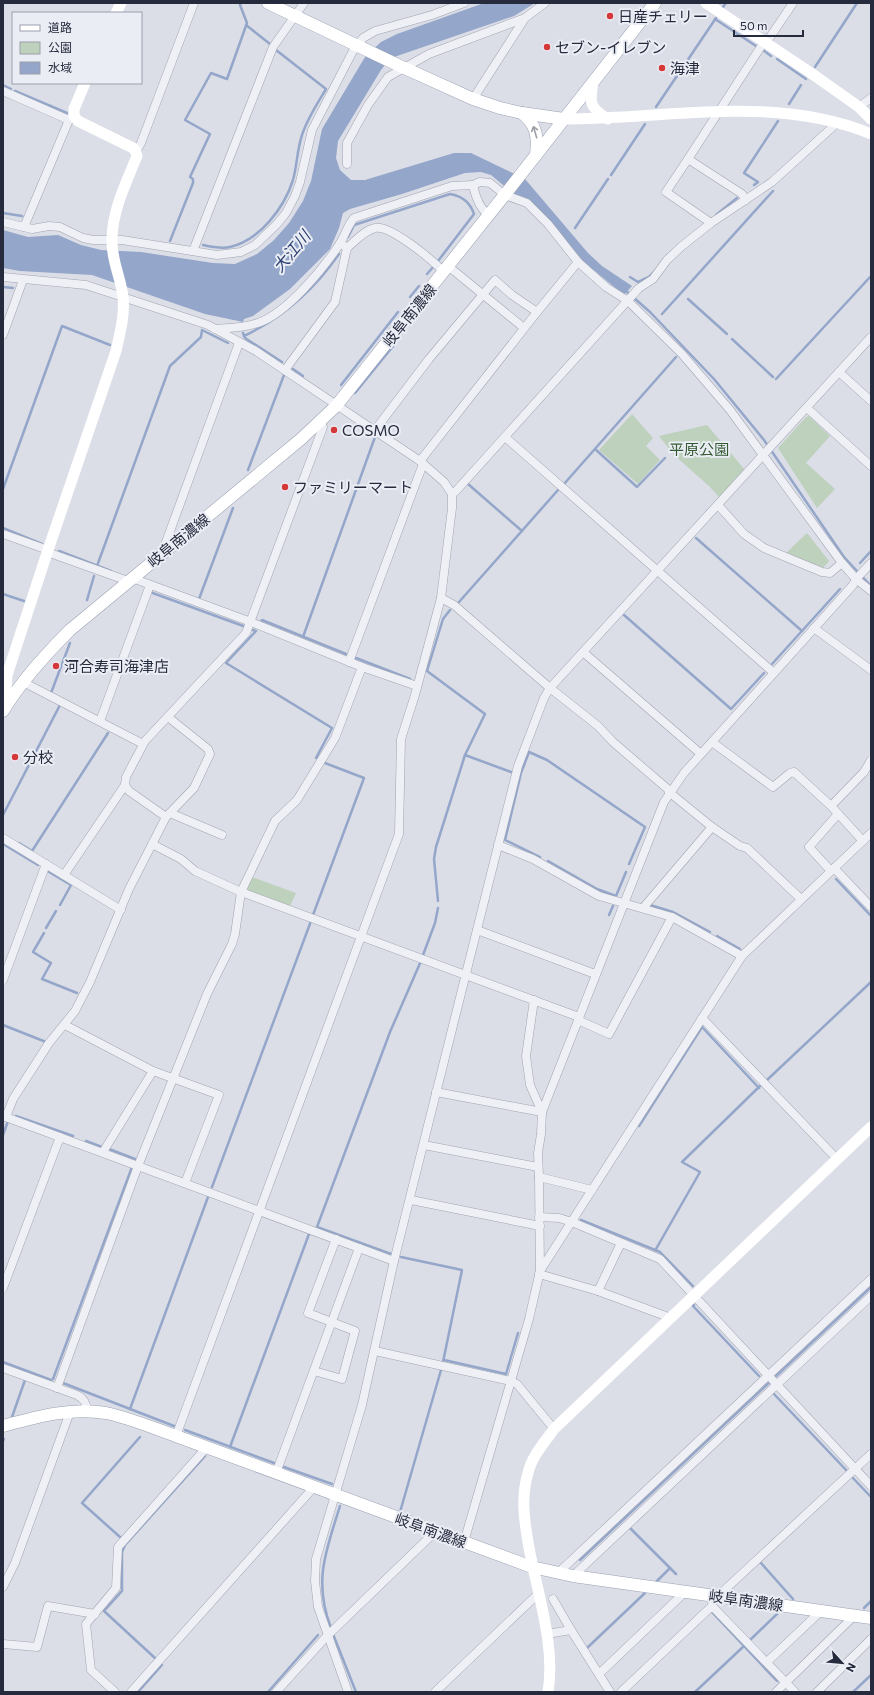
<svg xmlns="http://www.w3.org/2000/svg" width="874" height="1695" font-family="Commissioner,'Noto Sans JP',sans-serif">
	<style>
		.green { fill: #bed1bc }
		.water { fill: #94a6c9 }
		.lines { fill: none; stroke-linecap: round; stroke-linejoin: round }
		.stream { stroke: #94a6c9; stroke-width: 2.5 }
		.street-casing { stroke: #a1a4b1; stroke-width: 9 }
		.primary-casing { stroke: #9aa1b3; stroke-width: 13 }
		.street { stroke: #eef0f5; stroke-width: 8 }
		.secondary { stroke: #fff; stroke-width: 11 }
		.primary { stroke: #fff; stroke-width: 12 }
		.oneway { stroke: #9d9fa8 }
		.poi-dot { fill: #d53839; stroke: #ebedf5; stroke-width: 1.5 }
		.labels { text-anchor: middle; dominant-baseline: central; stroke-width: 4; stroke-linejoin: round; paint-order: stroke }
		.poi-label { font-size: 15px; fill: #252a3d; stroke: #ebedf5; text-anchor: start }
		.street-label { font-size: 15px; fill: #252a3d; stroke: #ebedf5 }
		.park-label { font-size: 15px; fill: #335a31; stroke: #ebedf5 }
		.water-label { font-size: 16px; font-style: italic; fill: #2d4273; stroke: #ebedf5 }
	</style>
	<rect width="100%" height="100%" fill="#dbdee7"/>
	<g class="green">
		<polygon points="632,414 653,438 646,446 660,460 638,484 599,450"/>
		<polygon points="809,416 830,436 806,463 835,489 817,508 778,448 806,417"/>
		<polygon points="707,425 745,470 720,498 709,486 674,455 659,436"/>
		<polygon points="807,533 829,561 823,568 786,553"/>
		<polygon points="252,877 296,893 290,906 249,891 247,887"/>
	</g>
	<polygon class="water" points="484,3 535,3 514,16 397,56 389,60 381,70 338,141 336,158 340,170 351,180 365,180 454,153 471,153 525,179 588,253 602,266 632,286 624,295 585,263 530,200 514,194 491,175 481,172 465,173 402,194 350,209 343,213 339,228 330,249 290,289 253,316 244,319 243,322 205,314 92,275 20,271 3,268 3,230 28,237 58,235 81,245 101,250 141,252 213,263 235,264 257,254 274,240 289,223 303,201 311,181 322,129 365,57 381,42 397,34"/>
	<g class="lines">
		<g class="stream">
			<polyline points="723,7 726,3"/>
			<polyline points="715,19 756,46"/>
			<polyline points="246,25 270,44"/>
			<polyline points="763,50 771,56"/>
			<polyline points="777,59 806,79"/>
			<polyline points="815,67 857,3"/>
			<polyline points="3,85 11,89"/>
			<polyline points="15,91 67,113"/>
			<polyline points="789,104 801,85"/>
			<polyline points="656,107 716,18"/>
			<polyline points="611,175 645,124"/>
			<polyline points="754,185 758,182 744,173 778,121"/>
			<polyline points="3,213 22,216"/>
			<polyline points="716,215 737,198"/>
			<polyline points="575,228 608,179"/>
			<path d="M348 237 354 225 450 194C462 196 470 202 474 214L438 261"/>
			<polyline points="170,241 193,183 193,179 190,177 210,134 185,120 211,73 227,79 247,23 240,5 241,3"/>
			<path d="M203 245C212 247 221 249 230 247 260 240 284 208 293 180 297 166 297 150 302 135 307 119 317 104 326 89L276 50"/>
			<polyline points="427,274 434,266"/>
			<polyline points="630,277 638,282 649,277 654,272"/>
			<polyline points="3,287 13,288"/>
			<polyline points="625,290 650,312 714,379 764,440 844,557 871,586"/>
			<polyline points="410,297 419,286"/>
			<polyline points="688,299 727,334"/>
			<polyline points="662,314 773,191"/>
			<polyline points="243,333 245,338 282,362"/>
			<path d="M244 336C284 317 314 290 339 254"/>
			<polyline points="732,339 773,377"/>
			<polyline points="293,369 303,376"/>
			<polyline points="776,379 871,276"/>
			<polyline points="341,385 398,312"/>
			<polyline points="355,393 394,345"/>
			<polyline points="595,449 637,487 665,458"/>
			<polyline points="248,470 284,375"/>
			<polyline points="468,484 522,531"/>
			<polyline points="564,484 676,357"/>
			<polyline points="3,489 62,326 110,345"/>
			<polyline points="3,528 42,544"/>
			<polyline points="696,538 802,631"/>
			<polyline points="59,551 111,571"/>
			<polyline points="860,563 871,551"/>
			<polyline points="97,566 170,366 201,337 202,330 228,343"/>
			<polyline points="150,593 150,592 246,627"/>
			<polyline points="3,594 24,601"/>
			<polyline points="199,599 233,508"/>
			<polyline points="87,600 94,576"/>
			<polyline points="459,602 558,490"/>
			<polyline points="624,615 731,709 764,673"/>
			<polyline points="261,622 262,620 346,654"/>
			<polyline points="253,630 256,631 226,663 332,728 316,758"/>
			<polyline points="303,637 375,437"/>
			<polyline points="356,658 410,679"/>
			<polyline points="772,664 840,589"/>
			<polyline points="51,693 70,643"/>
			<polyline points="465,755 511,772"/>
			<polyline points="3,815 60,705 59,704"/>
			<polyline points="19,843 32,851 108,733"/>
			<polyline points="3,844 38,865"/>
			<polyline points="540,857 505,840 521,773 529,752 547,760 645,827 629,864"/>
			<polyline points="548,861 597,889 616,896 626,872"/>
			<polyline points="49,872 71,885 60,905"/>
			<polyline points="836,879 871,916"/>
			<polyline points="438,901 434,859 436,847 465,755 485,714 427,671 443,619 450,610"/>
			<polyline points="650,905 673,912 710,932"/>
			<polyline points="313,915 364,778 325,763"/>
			<polyline points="609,915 613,906"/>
			<polyline points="46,928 56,911"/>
			<polyline points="44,933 33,952 51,963 42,979 77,993"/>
			<polyline points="717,936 740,949"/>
			<polyline points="423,955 435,923 438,908"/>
			<polyline points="3,1025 46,1042"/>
			<polyline points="767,1080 871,982"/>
			<polyline points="16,1116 73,1136"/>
			<polyline points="639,1126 702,1027 759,1088"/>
			<polyline points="3,1135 8,1121"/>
			<polyline points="86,1141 102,1147"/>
			<polyline points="109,1149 135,1159"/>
			<polyline points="212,1187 311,921"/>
			<polyline points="581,1220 660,1252 693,1286"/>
			<polyline points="656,1249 700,1172 682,1162 760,1086"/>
			<polyline points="391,1254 317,1227 390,1032 421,961"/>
			<polyline points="401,1257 462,1270 443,1362"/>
			<polyline points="694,1305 693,1306 759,1376"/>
			<polyline points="444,1360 506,1374 518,1333"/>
			<polyline points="3,1362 51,1380 53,1379 132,1167"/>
			<polyline points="63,1383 174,1426"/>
			<polyline points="773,1393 847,1471"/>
			<polyline points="130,1409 208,1197"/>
			<polyline points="12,1417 25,1380"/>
			<polyline points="185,1430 274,1463"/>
			<polyline points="3,1441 4,1439"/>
			<polyline points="230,1447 309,1234"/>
			<polyline points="284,1467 332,1484"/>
			<polyline points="851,1476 871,1497"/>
			<polyline points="400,1512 441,1370"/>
			<polyline points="629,1527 676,1574"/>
			<polyline points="120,1537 82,1503 140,1437"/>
			<polyline points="580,1560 871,1287"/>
			<polyline points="761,1563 793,1599"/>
			<polyline points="656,1582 670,1568"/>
			<polyline points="864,1608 871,1601"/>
			<polyline points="711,1611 777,1681"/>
			<path d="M331 1628C313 1581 326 1551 340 1506"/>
			<polyline points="333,1634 356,1692"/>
			<polyline points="749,1641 777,1614"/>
			<polyline points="587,1648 645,1593"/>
			<polyline points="156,1659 104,1611 122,1591 122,1552 125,1545 205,1456"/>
			<polyline points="138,1692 162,1665"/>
			<polyline points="268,1692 318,1635"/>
			<polyline points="695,1692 744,1646"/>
			<polyline points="853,1692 871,1675"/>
		</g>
		<g class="street-casing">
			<g id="street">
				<polyline points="766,43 793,3"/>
				<polyline points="3,91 69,120 73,117"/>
				<polyline points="473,99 525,18"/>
				<polyline points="859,107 871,98"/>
				<polyline points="136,152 141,143 194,3"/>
				<polyline points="688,159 764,42"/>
				<polyline points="347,164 347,143 368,105 388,77 429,54 525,18 545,3"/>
				<polyline points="473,185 480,182 490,183 505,195 527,203 548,224 578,262 606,287 628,301 682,354 730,410 842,563 856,579 871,591"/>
				<polyline points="3,222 32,229 49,226 60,227 83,238 93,240 122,240 217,255 241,252 255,245 277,224 286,213 295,196 300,182 312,130 353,51 363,38 375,31 432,15 464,3"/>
				<polyline points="711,223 666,192 688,159 742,194 746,200"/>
				<polyline points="24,227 69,120"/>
				<path d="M347 248C355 241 365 230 375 228 390 224 433 261 443 271"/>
				<polyline points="193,251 273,47 304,3"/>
				<polyline points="448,266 524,328"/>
				<polyline points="3,277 86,285 208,325 256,351 420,461 444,482 452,494 452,508 441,598 415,695 401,739 399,834 176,1436"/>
				<path d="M215 329C230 328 243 328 258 323 287 313 322 270 339 245 345 236 347 226 354 218L452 186 473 185C475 195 480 208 488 215"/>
				<polyline points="3,335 23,280"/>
				<polyline points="285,370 335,302 347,248 340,243"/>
				<polyline points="839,372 871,401"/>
				<polyline points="807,408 871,466"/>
				<polyline points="375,430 429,359 495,280 512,295 537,312"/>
				<polyline points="505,437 774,673"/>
				<polyline points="420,461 537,312 578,262"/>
				<polyline points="452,494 456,491 639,288 653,279 667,260 682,246 711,223 772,182 837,123"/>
				<polyline points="718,505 744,534 764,548 822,572 830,573 842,563"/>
				<polyline points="3,534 48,550"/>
				<polyline points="170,546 166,542 239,343"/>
				<polyline points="47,552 128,581"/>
				<polyline points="132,578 251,622 362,667 417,686"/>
				<polyline points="441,598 454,605 550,688 598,726 613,742 670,791"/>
				<polyline points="814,628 871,670"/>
				<polyline points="583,652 701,754"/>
				<polyline points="349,662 423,464"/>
				<polyline points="23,682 143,744"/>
				<polyline points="100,721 150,585"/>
				<polyline points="712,742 773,787 790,773 794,772 831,806 863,841"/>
				<polyline points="669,792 712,827"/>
				<polyline points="831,806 864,772 871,760"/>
				<polyline points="170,813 222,835"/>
				<polyline points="166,817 194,788 210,754 208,749 168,717"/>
				<polyline points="3,838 121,910"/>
				<polyline points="152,844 181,859 195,871 241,892 579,1017"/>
				<polyline points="498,845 533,859 599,896 672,917 742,956"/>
				<polyline points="834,868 871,907"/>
				<polyline points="831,871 809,847 838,814"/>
				<polyline points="64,875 125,785"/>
				<polyline points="643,908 712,827 740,846 747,848 801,899"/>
				<polyline points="477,930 595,974"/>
				<polyline points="3,980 46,864"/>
				<polyline points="534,1000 526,1056 530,1085 542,1112"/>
				<polyline points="702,1018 837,1159"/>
				<polyline points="578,1020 609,1034 672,917"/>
				<polyline points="65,1025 153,1071 219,1095 185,1183"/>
				<polyline points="436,1092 542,1112"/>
				<polyline points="3,1116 394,1261"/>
				<polyline points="6,1117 13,1099 49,1043 75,1011 90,982 129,889 166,817 129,791 125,785 126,777 145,741 246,633 323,427 319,422"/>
				<polyline points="424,1145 538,1167"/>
				<polyline points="103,1152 153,1071"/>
				<polyline points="539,1177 592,1190"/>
				<polyline points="411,1200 540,1226"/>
				<polyline points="539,1217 559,1218 572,1222 660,1259 871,1486"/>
				<polyline points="540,1271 742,956 871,833"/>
				<polyline points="539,1274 598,1291 621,1243"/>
				<polyline points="3,1288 60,1137"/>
				<polyline points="598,1291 671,1318"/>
				<polyline points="375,1351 511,1381 517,1384 554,1429"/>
				<path d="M3 1368 77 1395C84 1399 87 1403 86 1411"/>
				<polyline points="314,1371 342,1379 355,1331 308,1313 336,1239"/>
				<polyline points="57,1388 138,1166 207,994 232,944 235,934 241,892 275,821 297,800 335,738 362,667"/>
				<polyline points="276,1473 359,1248"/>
				<polyline points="464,1542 529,1319 540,1271 539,1177 538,1153 541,1134 542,1112 664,802 684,773 853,585 856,579 871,563"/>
				<polyline points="558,1573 871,1279"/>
				<polyline points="573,1576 871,1296"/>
				<polyline points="3,1587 15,1563 70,1412"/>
				<polyline points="713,1596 712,1606 795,1692"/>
				<polyline points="718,1596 871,1454"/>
				<polyline points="553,1599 571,1630"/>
				<polyline points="547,1634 571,1630 610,1692"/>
				<polyline points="3,1644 37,1647 48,1606 95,1614"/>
				<polyline points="767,1662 821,1611"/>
				<polyline points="599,1674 685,1592"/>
				<polyline points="115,1692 91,1670 86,1624 116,1588 118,1547 207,1447"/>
				<polyline points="131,1692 314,1487"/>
				<polyline points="276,1692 327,1636 435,1532"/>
				<polyline points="348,1692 318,1607 315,1581 316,1559 362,1405 394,1261 518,766 544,698 550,688 871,337"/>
				<polyline points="435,1692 538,1594"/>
				<polyline points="621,1692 712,1606"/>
				<polyline points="776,1692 855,1615"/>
				<polyline points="817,1692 871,1639"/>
			</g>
		</g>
		<g class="primary-casing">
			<g id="primary">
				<polyline points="268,3 400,66 473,99 500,108 522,113 564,119"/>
				<path d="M522 113C537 125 538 137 536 155"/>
				<path d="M3 711C21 681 45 655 70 630L301 439 336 406 507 192 655 3"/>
				<path d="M3 1426C36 1417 71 1407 106 1413 130 1418 153 1428 176 1436L532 1567 573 1576 871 1618"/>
			</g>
		</g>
		<use href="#street" class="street"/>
		<g class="secondary">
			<polyline points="706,3 811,73 859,107 871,119"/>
			<polyline points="116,13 121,3"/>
			<path d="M593 83C589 103 590 108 608 119"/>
			<path d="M564 119C665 119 775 94 871 134"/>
			<path d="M11 699 6 689 7 675 48 550 116 351C120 333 125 315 123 297 121 278 111 259 112 240 112 211 126 183 137 156L136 152 133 148 78 121 74 116V109L85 83"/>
			<path d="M548 1692C556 1644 536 1590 528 1542 524 1519 521 1496 528 1473 532 1456 544 1443 554 1429L871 1127"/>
		</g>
		<use href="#primary" class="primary"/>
	</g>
	<defs><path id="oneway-shaft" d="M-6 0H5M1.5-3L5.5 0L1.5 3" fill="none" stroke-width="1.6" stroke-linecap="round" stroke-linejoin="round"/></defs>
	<use class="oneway" href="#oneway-shaft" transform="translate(535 132) rotate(-106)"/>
	<g class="poi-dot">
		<circle cx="610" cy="16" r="4"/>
		<circle cx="547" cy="47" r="4"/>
		<circle cx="662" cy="68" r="4"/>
		<circle cx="334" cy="430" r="4"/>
		<circle cx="285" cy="487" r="4"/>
		<circle cx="56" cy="666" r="4"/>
		<circle cx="15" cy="757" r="4"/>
	</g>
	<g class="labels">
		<g class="poi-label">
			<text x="618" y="16">日産チェリー</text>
			<text x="555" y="47">セブン-イレブン</text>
			<text x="670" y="68">海津</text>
			<text x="342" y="430">COSMO</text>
			<text x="293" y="487">ファミリーマート</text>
			<text x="64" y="666">河合寿司海津店</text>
			<text x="23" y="757">分校</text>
		</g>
		<g class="street-label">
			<text transform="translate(409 315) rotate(-51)">岐阜南濃線</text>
			<text transform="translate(178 540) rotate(-39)">岐阜南濃線</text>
			<text transform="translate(431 1530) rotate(20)">岐阜南濃線</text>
			<text transform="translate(746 1600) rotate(8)">岐阜南濃線</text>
		</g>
		<g class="park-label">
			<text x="699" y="449">平原公園</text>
		</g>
		<g class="water-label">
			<text transform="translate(291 251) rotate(-50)">大江川</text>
		</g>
	</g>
	<rect width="874" height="1695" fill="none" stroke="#252a3d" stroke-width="8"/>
	<rect x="12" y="12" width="130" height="72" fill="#ebedf5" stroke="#9c9fab"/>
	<rect x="20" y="25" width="20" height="6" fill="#ffffff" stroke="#9c9fab"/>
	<text x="48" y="32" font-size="12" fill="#252a3d">道路</text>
	<rect x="20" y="42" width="20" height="12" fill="#bed1bc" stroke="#9c9fab"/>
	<text x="48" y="52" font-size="12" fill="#252a3d">公園</text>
	<rect x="20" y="62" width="20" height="12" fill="#94a6c9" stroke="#9c9fab"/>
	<text x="48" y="72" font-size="12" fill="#252a3d">水域</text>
	<g transform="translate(842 1663) rotate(117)" stroke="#ebedf5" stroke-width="3" paint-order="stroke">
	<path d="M0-3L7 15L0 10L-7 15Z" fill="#252a3d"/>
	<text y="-6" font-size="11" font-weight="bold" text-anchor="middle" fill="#252a3d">N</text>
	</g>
	<path d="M734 30v6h69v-6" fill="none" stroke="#252a3d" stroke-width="2"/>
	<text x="740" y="30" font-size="12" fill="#252a3d" stroke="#ebedf5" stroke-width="3" paint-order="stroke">50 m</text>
</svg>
